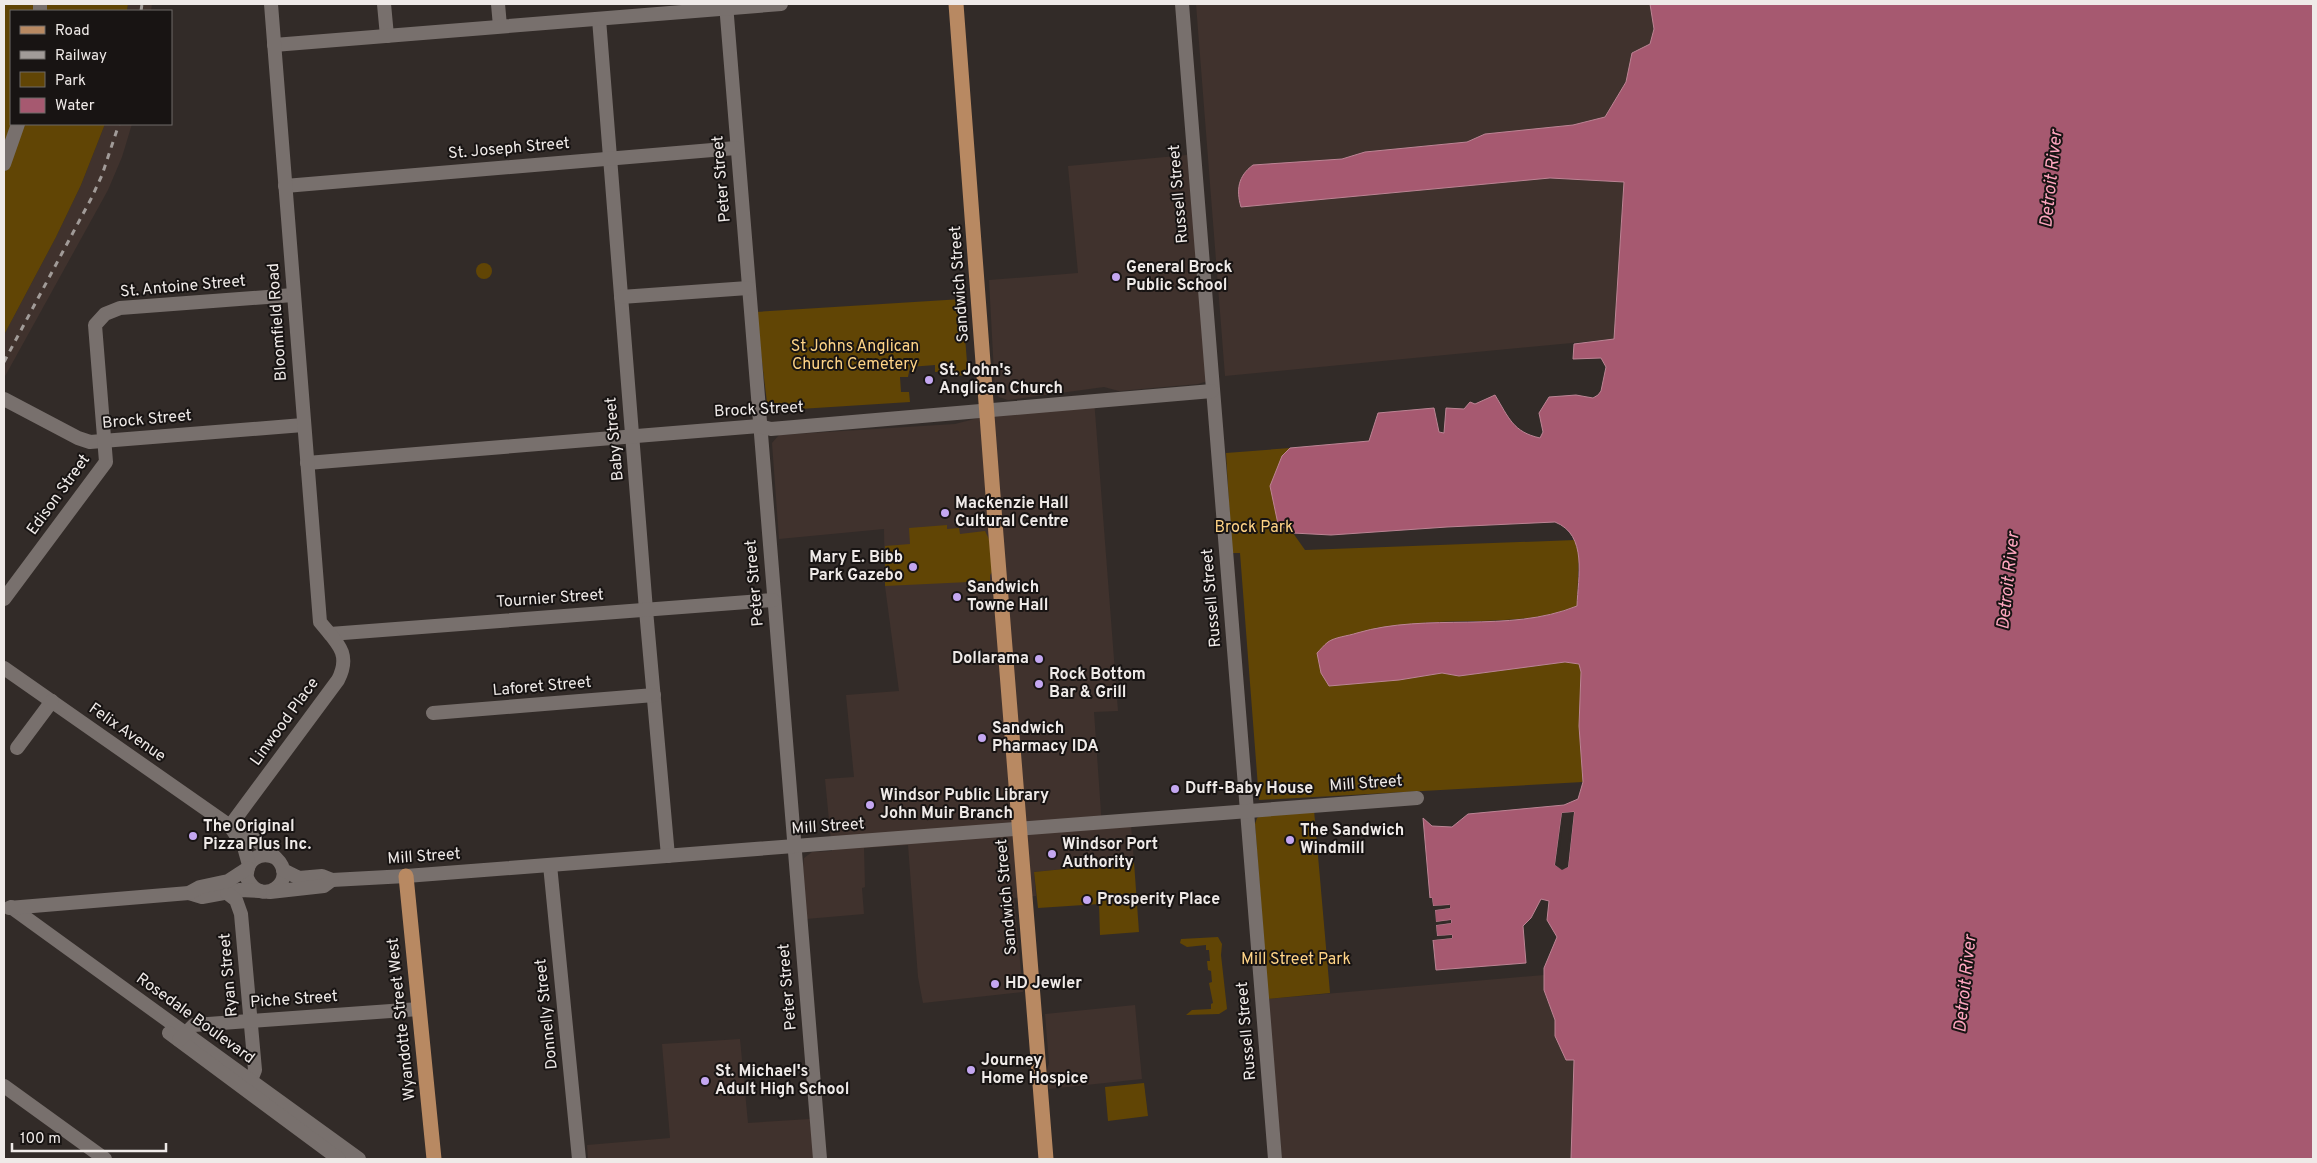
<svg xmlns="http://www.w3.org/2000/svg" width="2317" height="1163" font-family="Overpass,sans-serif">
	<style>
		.built { fill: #40322d }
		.green { fill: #614505 }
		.water { fill: #a65970; stroke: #bc8494; fill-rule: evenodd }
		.pier { fill: #322b28; fill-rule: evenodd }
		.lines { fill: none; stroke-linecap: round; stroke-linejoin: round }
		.minor { stroke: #78706d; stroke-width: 14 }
		.major { stroke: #b88962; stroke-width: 15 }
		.rail { stroke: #a19b98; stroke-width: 3; stroke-dasharray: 6 6; stroke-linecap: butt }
		.poi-dot { fill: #c4a7f1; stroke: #181413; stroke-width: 2 }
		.labels { text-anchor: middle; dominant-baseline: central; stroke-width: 4; stroke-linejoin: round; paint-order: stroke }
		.street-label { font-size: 16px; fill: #efeae8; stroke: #181413 }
		.poi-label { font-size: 16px; font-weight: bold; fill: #efeae8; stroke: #181413; text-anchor: start }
		.park-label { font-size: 16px; fill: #fed386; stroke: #181413 }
		.water-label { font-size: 18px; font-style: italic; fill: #ffa7c0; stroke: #181413 }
	</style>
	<rect width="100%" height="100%" fill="#322b28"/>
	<g class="built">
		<polygon points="128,4 152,4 151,11 127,11"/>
		<polygon points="1196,4 1650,4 1654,29 1650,44 1633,53 1626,82 1605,117 1573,125 1485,134 1467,142 1366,152 1342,159 1253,165 1624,182 1614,339 1225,376"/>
		<polygon points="105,124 132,124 122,157 108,190 4,378 4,335 56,237 81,185"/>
		<polygon points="1187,155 1208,381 1198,384 1119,391 1104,387 1008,400 999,397 995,392 989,280 1078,273 1068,166"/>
		<polygon points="1094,399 1118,711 1094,712 1102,827 1131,825 1134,862 1034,872 1036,896 1014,898 1023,992 923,1003 918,977 908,845 864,848 865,887 862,888 864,914 806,919 803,867 804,858 812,852 832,851 825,779 854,777 846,695 899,691 885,586 884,529 779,539 772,443 779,435 955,424 1005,411"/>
		<polygon points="1544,975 1544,990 1555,1020 1555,1036 1574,1060 1571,1159 1282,1159 1268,999"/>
		<polygon points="1135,1005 1142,1079 1049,1089 1047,1070 1049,1063 1045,1014"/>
		<polygon points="740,1039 748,1123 810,1119 814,1159 588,1159 587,1145 670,1138 662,1044"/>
	</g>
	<g class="green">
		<polygon points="4,4 35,4 34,11 11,11 11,124 4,145"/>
		<polygon points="46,4 128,4 127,11 46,11"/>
		<polygon points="25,124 105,124 81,185 56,237 4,335 4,174"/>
		<circle cx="484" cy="271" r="8"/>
		<polygon points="962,299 968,375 951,376 950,371 935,372 935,365 910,367 908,377 900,377 901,392 909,392 910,402 768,411 756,312"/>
		<path d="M1290 448 1282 456 1278 524 1293 533 1305 550 1575 540 1579 553 1577 606C1532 624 1484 620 1437 622 1416 623 1396 626 1375 628L1399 680 1442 673 1459 676 1565 662 1579 664 1581 672 1579 726 1583 782 1259 800 1240 553H1232L1226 453Z"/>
		<polygon points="947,525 947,529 959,528 960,534 985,531 990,541 993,571 990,575 990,581 885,586 885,546 910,544 909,528"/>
		<polygon points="1314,810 1330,993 1268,999 1255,824 1257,818 1262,815"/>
		<polygon points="1134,862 1139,932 1100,935 1099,904 1038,908 1034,872"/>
		<polygon points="1218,937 1222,944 1221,955 1227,1009 1219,1014 1186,1015 1192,1010 1211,1009 1211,1004 1213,1003 1209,983 1212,982 1211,971 1208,970 1207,961 1210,961 1209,950 1206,950 1206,945 1187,947 1180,943 1181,939"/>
		<polygon points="1144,1083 1148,1116 1108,1121 1105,1087"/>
	</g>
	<path class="water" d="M1650 4H2313V1159H1571L1574 1060H1566L1555 1036V1020L1544 990V968L1557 937 1547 920 1549 901 1541 899 1531 918 1523 926 1526 963 1436 970 1433 940 1452 938V935L1437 936 1436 925 1451 923V920L1435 922V910L1450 908 1449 905 1433 906 1432 898H1430L1423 818 1432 826 1452 827 1468 814 1564 805 1578 799 1583 782 1579 726 1581 672 1579 664 1565 662 1459 676 1442 673 1399 680 1329 686 1321 673 1317 653C1320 650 1324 645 1328 642 1335 637 1348 636 1357 633 1428 612 1508 634 1577 606 1578 577 1588 535 1555 522L1447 527 1331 535 1293 533 1278 524 1270 486 1282 456 1290 448 1369 441 1378 413 1434 408 1439 432 1444 433 1446 408 1464 409 1470 402 1475 404 1495 395C1509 418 1513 432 1540 438L1543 432 1539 413 1549 397 1576 395 1593 398 1598 395 1601 391 1606 367 1601 358 1573 359 1574 344 1614 339 1624 182 1550 178 1241 207C1236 190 1238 176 1253 165L1342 159 1365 152 1467 142 1485 134 1573 125 1605 117 1626 82 1632 53 1650 44 1654 29ZM1574 812 1568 867 1562 869 1555 865 1562 813Z"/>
	<g class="pier">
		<path d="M1574 812 1568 867 1562 870 1555 865 1562 813ZM1564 815H1571L1565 865 1562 867 1558 864Z"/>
		<polygon points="1430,898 1432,898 1433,906 1450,905 1450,908 1435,910 1436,922 1451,920 1451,923 1436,925 1437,936 1452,935 1452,938 1433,940 1434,924"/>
	</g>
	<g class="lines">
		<g class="minor">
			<polyline points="384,4 387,36"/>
			<polyline points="498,4 500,26"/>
			<polyline points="726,4 820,1159"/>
			<polyline points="1182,4 1275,1159"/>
			<polyline points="40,11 40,4"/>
			<polyline points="599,19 646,610 668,856"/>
			<polyline points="274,45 781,4"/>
			<polyline points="4,164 18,124"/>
			<polyline points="285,186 736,148"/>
			<polyline points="621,297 748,288"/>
			<polyline points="4,399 78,438 90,442 303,425"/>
			<polyline points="307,463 759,426 771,429 1212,391"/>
			<polyline points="4,599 106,462 95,325 105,314 120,308 293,295"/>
			<polyline points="330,634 773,600"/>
			<path d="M4 668 230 826C249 831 262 846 276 858 300 881 261 909 247 878 245 861 260 850 276 858"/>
			<polyline points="433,713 654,695"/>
			<polyline points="17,748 52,701"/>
			<path d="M230 826 338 680C352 653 336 642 320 622L271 4"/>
			<polyline points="230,826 244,847 249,865"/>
			<polyline points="550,865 579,1159"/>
			<polyline points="283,870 299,878 322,876 332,880 406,876 1417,798"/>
			<polyline points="270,892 324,886 332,880"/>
			<polyline points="189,893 202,897 240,890 260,891"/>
			<polyline points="227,893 236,900 241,914 255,1070 248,1087"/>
			<polyline points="11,907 359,1159"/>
			<polyline points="9,908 189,893 200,887 228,881 248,868"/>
			<polyline points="169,1033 339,1159"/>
			<polyline points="179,1040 194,1025 419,1009"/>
			<polyline points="4,1086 105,1159"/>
		</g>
		<g class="major">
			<polyline points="956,4 996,535 1046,1159"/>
			<polyline points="406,876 434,1159"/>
		</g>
		<g class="rail">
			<polyline points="141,11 142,4"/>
			<polyline points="4,362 92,197 102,175 119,124"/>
		</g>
	</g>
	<g class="poi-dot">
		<circle cx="1116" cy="277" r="5"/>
		<circle cx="929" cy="380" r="5"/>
		<circle cx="945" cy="513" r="5"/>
		<circle cx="913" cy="567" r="5"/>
		<circle cx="957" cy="597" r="5"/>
		<circle cx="1039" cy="659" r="5"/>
		<circle cx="1039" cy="684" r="5"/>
		<circle cx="982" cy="738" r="5"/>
		<circle cx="1175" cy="789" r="5"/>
		<circle cx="870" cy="805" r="5"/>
		<circle cx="193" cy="836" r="5"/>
		<circle cx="1290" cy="840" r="5"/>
		<circle cx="1052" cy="854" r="5"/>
		<circle cx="1087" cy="900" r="5"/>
		<circle cx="995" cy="984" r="5"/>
		<circle cx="971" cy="1070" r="5"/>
		<circle cx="705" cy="1081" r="5"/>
	</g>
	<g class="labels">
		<g class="street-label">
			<text transform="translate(509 149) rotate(-5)">St. Joseph Street</text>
			<text transform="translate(722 179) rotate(-95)">Peter Street</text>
			<text transform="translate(1179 194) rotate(-95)">Russell Street</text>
			<text transform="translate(960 284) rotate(-94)">Sandwich Street</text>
			<text transform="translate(183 287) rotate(-5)">St. Antoine Street</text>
			<text transform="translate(278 322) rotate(-94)">Bloomfield Road</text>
			<text transform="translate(759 410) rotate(-3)">Brock Street</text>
			<text transform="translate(147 420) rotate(-5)">Brock Street</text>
			<text transform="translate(615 439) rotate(-95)">Baby Street</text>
			<text transform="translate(59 495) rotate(-54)">Edison Street</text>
			<text transform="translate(755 583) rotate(-95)">Peter Street</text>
			<text transform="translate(1212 598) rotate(-95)">Russell Street</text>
			<text transform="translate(550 599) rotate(-4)">Tournier Street</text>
			<text transform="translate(542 687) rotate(-5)">Laforet Street</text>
			<text transform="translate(285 722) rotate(-54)">Linwood Place</text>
			<text transform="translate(127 733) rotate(35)">Felix Avenue</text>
			<text transform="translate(1366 784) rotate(-4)">Mill Street</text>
			<text transform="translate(828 827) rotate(-4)">Mill Street</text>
			<text transform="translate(424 857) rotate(-4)">Mill Street</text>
			<text transform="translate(1007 897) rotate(-95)">Sandwich Street</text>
			<text transform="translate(229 975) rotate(-95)">Ryan Street</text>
			<text transform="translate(788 987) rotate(-95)">Peter Street</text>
			<text transform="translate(294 1000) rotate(-4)">Piche Street</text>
			<text transform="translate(547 1014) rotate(-96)">Donnelly Street</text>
			<text transform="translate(195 1019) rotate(36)">Rosedale Boulevard</text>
			<text transform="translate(402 1019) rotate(-96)">Wyandotte Street West</text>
			<text transform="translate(1247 1031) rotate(-95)">Russell Street</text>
		</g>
		<g class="poi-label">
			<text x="1126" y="268">General Brock<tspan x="1126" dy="18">Public School</tspan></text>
			<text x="939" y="371">St. John's<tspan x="939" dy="18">Anglican Church</tspan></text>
			<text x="955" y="504">Mackenzie Hall<tspan x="955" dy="18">Cultural Centre</tspan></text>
			<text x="903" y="558" text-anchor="end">Mary E. Bibb<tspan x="903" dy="18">Park Gazebo</tspan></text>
			<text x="967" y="588">Sandwich<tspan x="967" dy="18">Towne Hall</tspan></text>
			<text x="1029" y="659" text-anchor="end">Dollarama</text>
			<text x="1049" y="675">Rock Bottom<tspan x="1049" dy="18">Bar &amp; Grill</tspan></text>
			<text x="992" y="729">Sandwich<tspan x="992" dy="18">Pharmacy IDA</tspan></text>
			<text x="1185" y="789">Duff-Baby House</text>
			<text x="880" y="796">Windsor Public Library<tspan x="880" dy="18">John Muir Branch</tspan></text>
			<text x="203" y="827">The Original<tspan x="203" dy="18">Pizza Plus Inc.</tspan></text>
			<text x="1300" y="831">The Sandwich<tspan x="1300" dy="18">Windmill</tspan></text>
			<text x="1062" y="845">Windsor Port<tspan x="1062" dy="18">Authority</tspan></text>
			<text x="1097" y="900">Prosperity Place</text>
			<text x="1005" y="984">HD Jewler</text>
			<text x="981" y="1061">Journey<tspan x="981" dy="18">Home Hospice</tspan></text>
			<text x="715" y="1072">St. Michael's<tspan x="715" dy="18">Adult High School</tspan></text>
		</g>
		<g class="park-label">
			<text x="855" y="347">St Johns Anglican<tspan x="855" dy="18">Church Cemetery</tspan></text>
			<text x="1254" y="528">Brock Park</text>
			<text x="1296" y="960">Mill Street Park</text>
		</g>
		<g class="water-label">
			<text transform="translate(2052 179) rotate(-84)">Detroit River</text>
			<text transform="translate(2009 581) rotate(-84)">Detroit River</text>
			<text transform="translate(1966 984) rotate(-84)">Detroit River</text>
		</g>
	</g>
	<rect width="2317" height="1163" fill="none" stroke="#efeae8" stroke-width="10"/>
	<rect x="10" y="10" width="162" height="115" fill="#181413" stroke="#6e6a68"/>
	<rect x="20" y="26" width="25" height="8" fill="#b88962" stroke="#6e6a68"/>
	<text x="55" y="35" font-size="15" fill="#efeae8">Road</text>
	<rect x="20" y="51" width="25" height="8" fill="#a19b98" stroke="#6e6a68"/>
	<text x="55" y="60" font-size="15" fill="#efeae8">Railway</text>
	<rect x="20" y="72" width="25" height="15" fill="#614505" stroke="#6e6a68"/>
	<text x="55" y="85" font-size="15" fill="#efeae8">Park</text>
	<rect x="20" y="98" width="25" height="15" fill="#a65970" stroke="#6e6a68"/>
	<text x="55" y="110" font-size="15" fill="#efeae8">Water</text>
	<path d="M12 1143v8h154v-8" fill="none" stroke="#efeae8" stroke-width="2.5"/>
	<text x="20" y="1143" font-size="15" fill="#efeae8" stroke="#181413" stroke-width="4" paint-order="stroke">100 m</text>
</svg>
